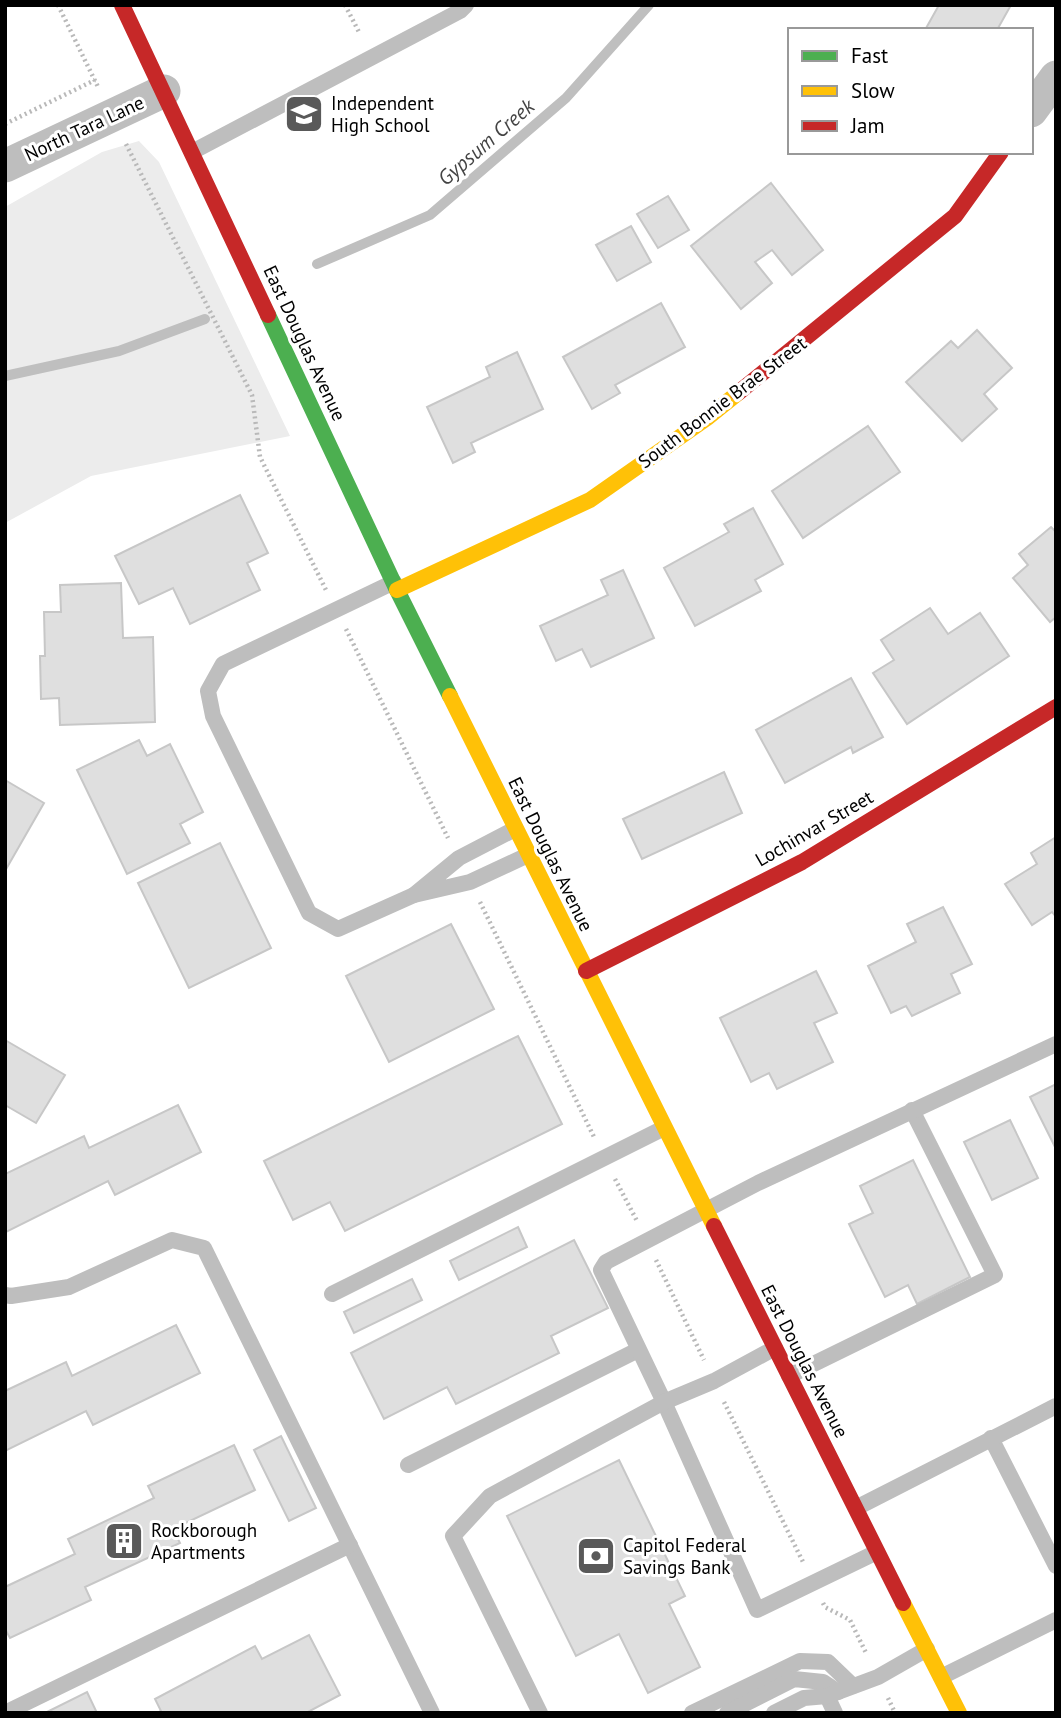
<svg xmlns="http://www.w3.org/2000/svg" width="1061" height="1718" font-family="'PT Sans',sans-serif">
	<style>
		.green { fill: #ececec }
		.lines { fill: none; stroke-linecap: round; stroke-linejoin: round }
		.stream { stroke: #bfbfbf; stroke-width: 10 }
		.building { fill: #dfdfdf; stroke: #c7c7c7; stroke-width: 2 }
		.path { stroke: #b9b9b9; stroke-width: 4.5; stroke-dasharray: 2 3.5; stroke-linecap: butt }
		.lane { stroke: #bebebe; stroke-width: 16 }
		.street { stroke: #bebebe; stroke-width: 33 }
		.fast { stroke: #4caf50; stroke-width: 16 }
		.slow { stroke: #ffc107; stroke-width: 16 }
		.jam { stroke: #c62828; stroke-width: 16 }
		.labels { text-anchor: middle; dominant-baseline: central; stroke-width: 6; stroke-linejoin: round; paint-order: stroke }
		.poi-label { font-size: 19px; fill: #000; stroke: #fff; text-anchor: start }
		.street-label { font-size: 19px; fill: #000; stroke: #fff }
		.water-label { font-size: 21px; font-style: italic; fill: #444; stroke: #fff }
	</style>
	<rect width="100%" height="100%" fill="#fff"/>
	<polygon class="green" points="139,141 159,162 290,436 91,476 5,523 5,207 102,152"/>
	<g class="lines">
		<g class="stream">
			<polyline points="317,264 430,215 566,98 649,5"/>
			<polyline points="5,376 119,351 205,319"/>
		</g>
	</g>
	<g class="building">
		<polygon points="939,5 1011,5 997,30 925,30"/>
		<polygon points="771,183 823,250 792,275 772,250 755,262 772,283 741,309 691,246"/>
		<polygon points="668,196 689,230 658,248 637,214"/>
		<polygon points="631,226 651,262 617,281 596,245"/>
		<polygon points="661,303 685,347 615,385 620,393 592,409 563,357"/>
		<polygon points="977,330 1012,368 984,394 997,409 962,441 906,382 951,341 958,348"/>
		<polygon points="517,352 543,409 471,443 475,452 453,463 427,407 490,377 486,367"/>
		<polygon points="868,426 900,472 803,538 772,491"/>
		<polygon points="240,495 268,553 247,563 260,590 190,624 173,588 139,604 115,556"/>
		<polygon points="753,508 783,564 755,580 761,591 695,626 664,568 729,532 724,524"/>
		<polygon points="1051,527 1056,532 1056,617 1050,622 1013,578 1028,565 1019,554"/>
		<polygon points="623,570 654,638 591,667 582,649 556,661 540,626 608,595 601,580"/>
		<polygon points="121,583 123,638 153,637 155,722 60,725 59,698 41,699 40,656 45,656 44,612 61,612 60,585"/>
		<polygon points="930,608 948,634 980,613 1009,656 907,724 873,673 894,660 881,640"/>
		<polygon points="851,678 883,737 853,753 851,747 785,783 756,730"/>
		<polygon points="139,740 147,756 170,744 203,812 180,824 190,843 127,874 77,770"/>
		<polygon points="724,772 742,813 642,859 623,819"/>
		<polygon points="5,780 44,803 5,871"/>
		<polygon points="1056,837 1056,917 1052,912 1032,925 1005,884 1037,864 1031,853"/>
		<polygon points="220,843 271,948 189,988 138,883"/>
		<polygon points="943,907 972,964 951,974 960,993 912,1016 906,1006 891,1013 868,966 916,942 907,924"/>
		<polygon points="451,924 494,1009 389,1062 346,976"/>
		<polygon points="816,971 837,1013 814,1023 833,1062 777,1089 769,1073 751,1082 720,1018"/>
		<polygon points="518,1036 562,1124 345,1231 330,1202 293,1220 264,1161"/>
		<polygon points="5,1040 65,1075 36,1123 5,1105"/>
		<polygon points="1056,1084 1056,1149 1030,1097"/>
		<polygon points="178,1105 201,1152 115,1195 108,1181 6,1232 5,1174 84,1136 89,1148"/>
		<polygon points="1010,1120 1038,1178 992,1200 964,1142"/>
		<polygon points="913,1160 970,1277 917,1304 908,1285 885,1297 849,1224 873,1213 860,1186"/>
		<polygon points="518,1227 527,1247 459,1280 450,1261"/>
		<polygon points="574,1240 608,1308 551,1336 559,1353 456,1404 447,1387 384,1419 351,1353"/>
		<polygon points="412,1279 422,1300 354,1333 344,1312"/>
		<polygon points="176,1325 200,1373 93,1425 86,1411 5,1451 5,1391 66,1362 72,1376"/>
		<polygon points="281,1436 316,1508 289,1521 254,1450"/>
		<polygon points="234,1445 255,1490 173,1529 180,1543 85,1587 91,1600 10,1638 5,1629 5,1587 75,1554 68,1539 154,1498 148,1486"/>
		<polygon points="619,1460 685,1596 669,1604 700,1667 648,1693 619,1634 576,1656 507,1516"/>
		<polygon points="309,1635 340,1695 306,1713 157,1713 161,1711 155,1699 255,1646 262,1659"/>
		<polygon points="87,1692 97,1713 45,1713"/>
	</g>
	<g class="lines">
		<g class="path">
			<polyline points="58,5 99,89"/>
			<polyline points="345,5 360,34"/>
			<polyline points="5,124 95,80"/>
			<polyline points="126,144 252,395 260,457 326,590"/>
			<polyline points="346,629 448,838"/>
			<polyline points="480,902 594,1137"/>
			<polyline points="615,1179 637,1221"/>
			<polyline points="656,1260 704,1360"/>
			<polyline points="724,1402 804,1564"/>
			<polyline points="823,1603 825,1607 850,1620 867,1655"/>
			<polyline points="888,1698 895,1713"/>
		</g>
		<g class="lane">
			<polyline points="192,152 460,11 466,5"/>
			<polyline points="394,582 223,664 208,691 213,716 309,913 338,929 414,895"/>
			<polyline points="515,829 459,858 414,895 470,882 528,855"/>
			<polyline points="332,1294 664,1128"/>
			<polyline points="5,1295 11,1296 69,1287 172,1240 204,1248 432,1713"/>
			<polyline points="789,1376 995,1275 912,1110"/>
			<polyline points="991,1438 1056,1566"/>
			<polyline points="408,1465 638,1350"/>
			<polyline points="856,1508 1056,1406"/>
			<polyline points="877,1552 757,1610 664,1402 601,1270 606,1262 758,1183 1056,1044"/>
			<polyline points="941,1677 1056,1620"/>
			<polyline points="827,1696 835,1713"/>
			<polyline points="5,1713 350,1545"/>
			<polyline points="540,1713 453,1536 490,1496 664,1402 714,1381 775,1348"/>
			<polyline points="692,1713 800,1661 828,1662 853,1686"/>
			<polyline points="727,1713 794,1679 823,1682 838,1692"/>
			<polyline points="774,1713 804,1698 827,1696 878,1677 927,1649"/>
		</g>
		<g class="street">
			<polyline points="1031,111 1056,77"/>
			<polyline points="5,166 164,91"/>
		</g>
		<polyline class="fast" points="268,315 397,590 450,696"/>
		<g class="slow">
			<polyline points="397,590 590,500 707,418 738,393"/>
			<polyline points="450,696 714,1226"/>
			<polyline points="903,1603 959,1713"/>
		</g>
		<g class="jam">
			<polyline points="122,5 268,315"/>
			<polyline points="738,393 955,216 1001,152"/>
			<polyline points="586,971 802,862 1056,707"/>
			<polyline points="714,1226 903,1603"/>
		</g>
	</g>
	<defs>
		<g id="school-square" transform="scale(2.0125)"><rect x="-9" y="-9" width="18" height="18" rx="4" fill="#595959" stroke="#fff"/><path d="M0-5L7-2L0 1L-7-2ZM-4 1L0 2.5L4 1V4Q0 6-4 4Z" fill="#fff"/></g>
		<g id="building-square" transform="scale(2.0125)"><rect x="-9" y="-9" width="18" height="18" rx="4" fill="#595959" stroke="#fff"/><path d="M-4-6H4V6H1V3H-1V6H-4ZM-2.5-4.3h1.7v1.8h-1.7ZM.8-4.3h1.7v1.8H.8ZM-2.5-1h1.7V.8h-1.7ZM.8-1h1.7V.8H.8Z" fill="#fff"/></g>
		<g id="bank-square" transform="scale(2.0125)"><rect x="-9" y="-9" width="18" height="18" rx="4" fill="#595959" stroke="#fff"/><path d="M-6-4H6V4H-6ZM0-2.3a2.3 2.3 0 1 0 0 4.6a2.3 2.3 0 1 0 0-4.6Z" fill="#fff"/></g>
	</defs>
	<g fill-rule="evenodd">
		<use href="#school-square" x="304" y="114"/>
		<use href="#building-square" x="124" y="1541"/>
		<use href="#bank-square" x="596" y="1556"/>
	</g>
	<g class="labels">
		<g class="poi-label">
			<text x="331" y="103">Independent<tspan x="331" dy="22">High School</tspan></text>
			<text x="151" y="1530">Rockborough<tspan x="151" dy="22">Apartments</tspan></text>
			<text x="623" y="1545">Capitol Federal<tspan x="623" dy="22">Savings Bank</tspan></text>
		</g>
		<g class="street-label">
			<text transform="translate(84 128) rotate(-25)">North Tara Lane</text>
			<text transform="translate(305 343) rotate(65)">East Douglas Avenue</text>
			<text transform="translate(722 402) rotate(-37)">South Bonnie Brae Street</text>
			<text transform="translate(814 828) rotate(-30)">Lochinvar Street</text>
			<text transform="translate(551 854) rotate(64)">East Douglas Avenue</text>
			<text transform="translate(805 1361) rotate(63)">East Douglas Avenue</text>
		</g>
		<g class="water-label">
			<text transform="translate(486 142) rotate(-41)">Gypsum Creek</text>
		</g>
	</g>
	<rect width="1061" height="1718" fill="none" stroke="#000000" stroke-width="14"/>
	<rect x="788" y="28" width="245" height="126" fill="#ffffff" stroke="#999999" stroke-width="2"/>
	<rect x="802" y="51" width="35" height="10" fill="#4caf50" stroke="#999999" stroke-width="2"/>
	<text x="851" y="63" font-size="21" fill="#000000">Fast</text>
	<rect x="802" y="86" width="35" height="10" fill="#ffc107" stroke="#999999" stroke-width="2"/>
	<text x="851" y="98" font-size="21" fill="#000000">Slow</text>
	<rect x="802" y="121" width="35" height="10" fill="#c62828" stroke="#999999" stroke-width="2"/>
	<text x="851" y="133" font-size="21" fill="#000000">Jam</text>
</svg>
